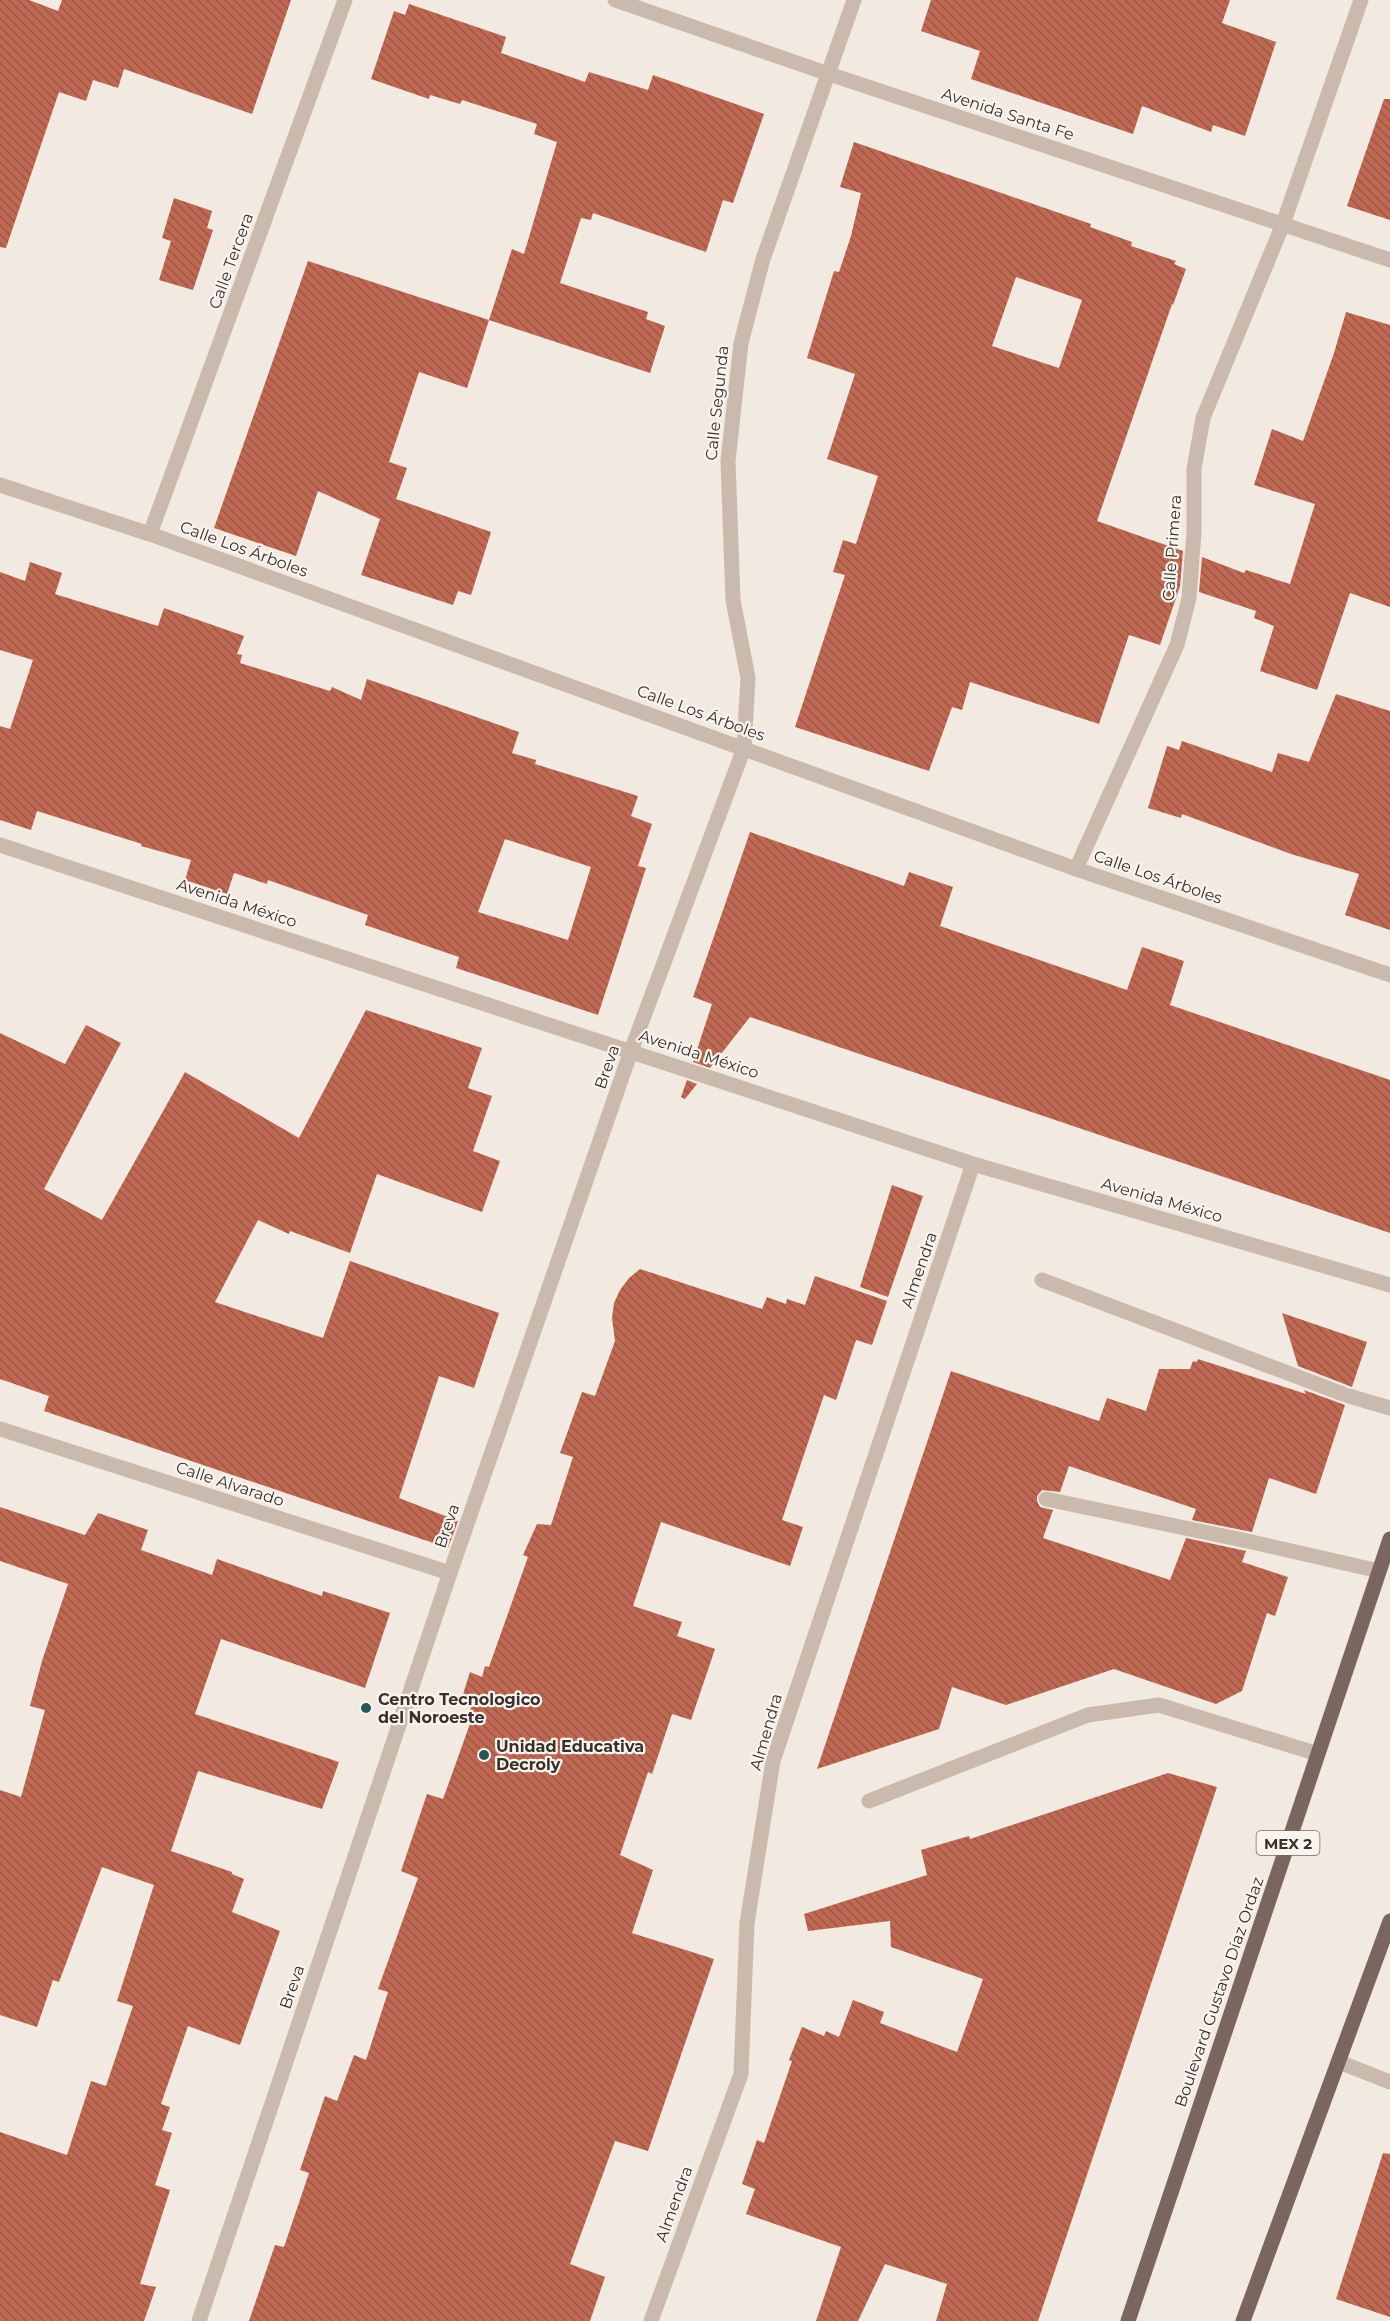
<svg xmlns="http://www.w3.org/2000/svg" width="1390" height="2321" font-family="Montserrat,sans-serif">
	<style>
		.building { fill: url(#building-back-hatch); fill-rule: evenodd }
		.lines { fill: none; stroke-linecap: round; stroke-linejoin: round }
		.minor { stroke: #cab9ad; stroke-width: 15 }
		.major { stroke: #7a665e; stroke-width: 15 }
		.poi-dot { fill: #235758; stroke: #faf4ee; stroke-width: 2 }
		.labels { text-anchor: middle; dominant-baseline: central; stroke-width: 4.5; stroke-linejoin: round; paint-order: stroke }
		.shield { fill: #faf4ee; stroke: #736a66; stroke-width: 1.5 }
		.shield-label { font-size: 15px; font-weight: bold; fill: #392f2b }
		.street-label { font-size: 16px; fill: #392f2b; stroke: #faf4ee }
		.poi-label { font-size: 16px; font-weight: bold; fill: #392f2b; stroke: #faf4ee; text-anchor: start }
	</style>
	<defs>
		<pattern id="building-back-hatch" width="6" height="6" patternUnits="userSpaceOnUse" patternTransform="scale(1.5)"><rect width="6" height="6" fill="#bf6853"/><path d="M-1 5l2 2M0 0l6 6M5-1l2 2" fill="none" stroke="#9c5645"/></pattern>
	</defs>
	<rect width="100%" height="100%" fill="#f2e9e1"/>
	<g class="building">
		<polygon points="0,0 29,0 58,11 62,0 291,0 252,114 124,69 118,88 93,80 86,101 59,92 6,248 0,247"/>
		<polygon points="931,0 1230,0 1222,23 1276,42 1245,136 1213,125 1211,132 1142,106 1133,134 971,79 980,51 921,31"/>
		<polygon points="409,4 506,37 501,53 585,82 589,72 648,90 653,75 764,114 733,203 723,200 706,252 593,213 591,220 581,218 560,283 648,312 646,319 665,326 650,373 489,320 512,249 524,254 557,142 534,134 537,124 462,100 460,104 430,95 429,99 371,79 394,11 405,15"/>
		<polygon points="1384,99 1390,99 1390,220 1347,206"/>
		<path d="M854 142 1091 224 1090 227 1132 242 1131 246 1176 261 1174 264 1186 269 1173 305 1172 304 1097 521 1183 551 1180 586 1160 645 1129 635 1099 724 970 682 962 710 952 707 929 771 795 727 845 575 833 572 843 540 856 544 878 476 827 459 855 374 807 358 834 271 839 272 851 236 861 193 840 187ZM1016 277 1082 300 1059 368 992 346Z"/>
		<polygon points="174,198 212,211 207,228 213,230 193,290 159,280 171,241 162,238"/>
		<polygon points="308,261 489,320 467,388 419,372 389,462 407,468 396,499 491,532 471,595 458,591 453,605 361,575 380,519 318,491 296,556 214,528"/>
		<polygon points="1346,312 1390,325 1390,607 1350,593 1317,690 1260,671 1274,626 1254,618 1256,611 1199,592 1202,557 1244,573 1246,570 1290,584 1315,504 1254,485 1272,429 1303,441 1334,353"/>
		<path d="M30 562 62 573 55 594 158 626 164 608 244 636 237 654 242 655 240 663 330 691 332 687 361 700 367 679 519 732 512 753 536 760 535 764 638 796 631 816 652 824 638 866 646 868 598 1015 456 968 459 957 365 925 368 915 268 880 267 884 234 873 227 894 185 880 191 860 141 846 142 844 37 811 31 830 0 820V726L10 729 33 660 0 650V572L25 581ZM505 839 591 867 568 940 478 912Z"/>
		<polygon points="1336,694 1390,711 1390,930 1345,915 1359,874 1291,854 1182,814 1181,818 1148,808 1167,746 1179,750 1182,741 1272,772 1278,753 1309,762"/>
		<polygon points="750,832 904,886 909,872 953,887 940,926 1127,990 1142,947 1184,961 1170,1005 1390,1080 1390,1233 750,1017 710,1068 693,1062 712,1004 693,997"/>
		<polygon points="366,1010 482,1048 468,1088 492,1096 473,1151 500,1161 482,1212 377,1174 350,1253 290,1231 289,1234 258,1220 215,1302 323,1338 350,1261 499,1313 474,1388 439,1376 399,1498 458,1521 448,1548 44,1411 49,1396 0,1379 0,1033 65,1064 86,1025 121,1043 44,1189 102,1220 185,1072 299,1138"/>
		<polygon points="687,1080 697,1084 685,1099 681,1097"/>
		<polygon points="892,1185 923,1196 888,1297 860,1287"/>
		<polygon points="640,1269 762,1309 767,1297 786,1304 787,1299 805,1305 815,1276 887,1301 872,1345 856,1340 836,1400 824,1395 782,1520 803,1527 790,1566 661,1522 633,1606 682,1622 677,1636 715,1649 691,1720 672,1714 652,1774 648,1772 620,1855 653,1870 632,1933 714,1959 648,2151 615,2141 570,2264 605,2277 590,2321 249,2321 275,2245 284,2247 309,2173 300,2170 325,2096 337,2101 354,2055 366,2060 388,1992 378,1989 418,1878 401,1871 427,1794 443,1799 471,1721 467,1720 471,1707 460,1704 470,1672 482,1677 485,1666 489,1667 528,1557 523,1555 537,1524 551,1525 573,1457 560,1453 582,1392 595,1396 615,1341 612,1318 614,1303 620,1290 629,1278"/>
		<polygon points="1282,1313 1367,1342 1352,1387 1298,1366"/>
		<polygon points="1198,1359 1306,1394 1304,1390 1345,1405 1316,1494 1269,1478 1252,1532 1192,1520 1196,1509 1069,1466 1060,1492 1042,1490 1037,1496 1037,1501 1040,1507 1053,1510 1043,1538 1170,1580 1186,1538 1246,1551 1242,1562 1288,1577 1275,1616 1267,1613 1242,1691 1216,1704 1114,1669 1006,1705 952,1687 939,1729 817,1769 951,1371 1099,1421 1107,1398 1146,1411 1159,1369 1190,1369 1193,1361 1197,1362"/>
		<polygon points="0,1507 85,1535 98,1513 148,1530 141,1550 212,1575 217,1559 322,1596 323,1591 390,1613 365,1688 221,1639 195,1714 339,1762 322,1809 198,1771 171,1851 232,1872 232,1874 244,1879 232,1912 280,1931 240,2045 188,2026 161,2104 170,2107 162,2130 172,2133 155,2185 170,2190 140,2284 156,2287 144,2321 0,2321 0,2132 67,2155 91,2081 106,2086 133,2006 117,2001 154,1885 102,1867 59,1982 53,1980 37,2027 0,2015 0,1790 21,1797 45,1710 30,1706 42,1661 68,1584 0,1561"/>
		<polygon points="1168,1773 1217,1787 1038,2321 936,2321 947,2284 885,2264 858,2321 816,2321 841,2247 746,2214 755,2189 742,2184 757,2140 764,2143 792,2061 789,2060 802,2027 824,2036 826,2031 839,2037 853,2000 884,2012 880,2023 957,2052 983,1979 891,1947 890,1921 808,1931 804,1914 927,1875 921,1850 969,1836 970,1839"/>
		<polygon points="1383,2153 1390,2154 1390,2317 1336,2299"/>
	</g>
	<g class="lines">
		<g class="minor">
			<polyline points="615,0 829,74 1390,260"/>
			<polyline points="0,485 150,534 1076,869 1390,975"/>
			<polyline points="150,534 345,0"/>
			<polyline points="0,845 973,1164 1390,1285"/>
			<polyline points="1076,869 1177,645 1189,598 1194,532 1194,469 1203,418 1283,224 1361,0"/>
			<polyline points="1042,1280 1343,1394"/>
			<polyline points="1349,1396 1390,1408"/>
			<polyline points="0,1429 450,1573"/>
			<polyline points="1046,1499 1252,1542 1379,1571"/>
			<polyline points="869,1801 1088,1715 1159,1705 1318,1754"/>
			<polyline points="1339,2062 1390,2082"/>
			<polyline points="199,2321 450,1573 631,1051 744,748 748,678 733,600 728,461 741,343 763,259 854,0"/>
			<polyline points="651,2321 741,2074 747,1923 773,1761 973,1164"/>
		</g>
		<g class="major">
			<polyline points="1128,2321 1390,1539"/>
			<polyline points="1243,2321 1390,1921"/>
		</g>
	</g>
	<g class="poi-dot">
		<circle cx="366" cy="1708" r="6"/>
		<circle cx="484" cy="1755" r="6"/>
	</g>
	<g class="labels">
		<rect class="shield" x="1256.5" y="1831" width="63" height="24" rx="4.5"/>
		<g class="shield-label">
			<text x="1288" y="1843">MEX 2</text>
		</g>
		<g class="street-label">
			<text transform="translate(1008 114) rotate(18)">Avenida Santa Fe</text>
			<text transform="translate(231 261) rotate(-70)">Calle Tercera</text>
			<text transform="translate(717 403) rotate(-84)">Calle Segunda</text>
			<text transform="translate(1172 548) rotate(-86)">Calle Primera</text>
			<text transform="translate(244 549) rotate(20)">Calle Los Árboles</text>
			<text transform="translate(701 713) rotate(20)">Calle Los Árboles</text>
			<text transform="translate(1158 877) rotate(19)">Calle Los Árboles</text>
			<text transform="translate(237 903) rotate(18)">Avenida México</text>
			<text transform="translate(699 1054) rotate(18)">Avenida México</text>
			<text transform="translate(607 1067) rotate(-71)">Breva</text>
			<text transform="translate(1162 1200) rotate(16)">Avenida México</text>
			<text transform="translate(919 1270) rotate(-71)">Almendra</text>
			<text transform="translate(230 1484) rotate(18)">Calle Alvarado</text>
			<text transform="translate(447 1526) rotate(-71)">Breva</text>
			<text transform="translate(766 1732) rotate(-74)">Almendra</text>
			<text transform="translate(292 1987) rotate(-71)">Breva</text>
			<text transform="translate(1219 1992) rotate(-71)">Boulevard Gustavo Díaz Ordaz</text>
			<text transform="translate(674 2204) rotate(-70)">Almendra</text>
		</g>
		<g class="poi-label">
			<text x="378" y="1699">Centro Tecnologico<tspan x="378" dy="18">del Noroeste</tspan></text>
			<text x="496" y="1746">Unidad Educativa<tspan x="496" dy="18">Decroly</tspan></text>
		</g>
	</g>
</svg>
